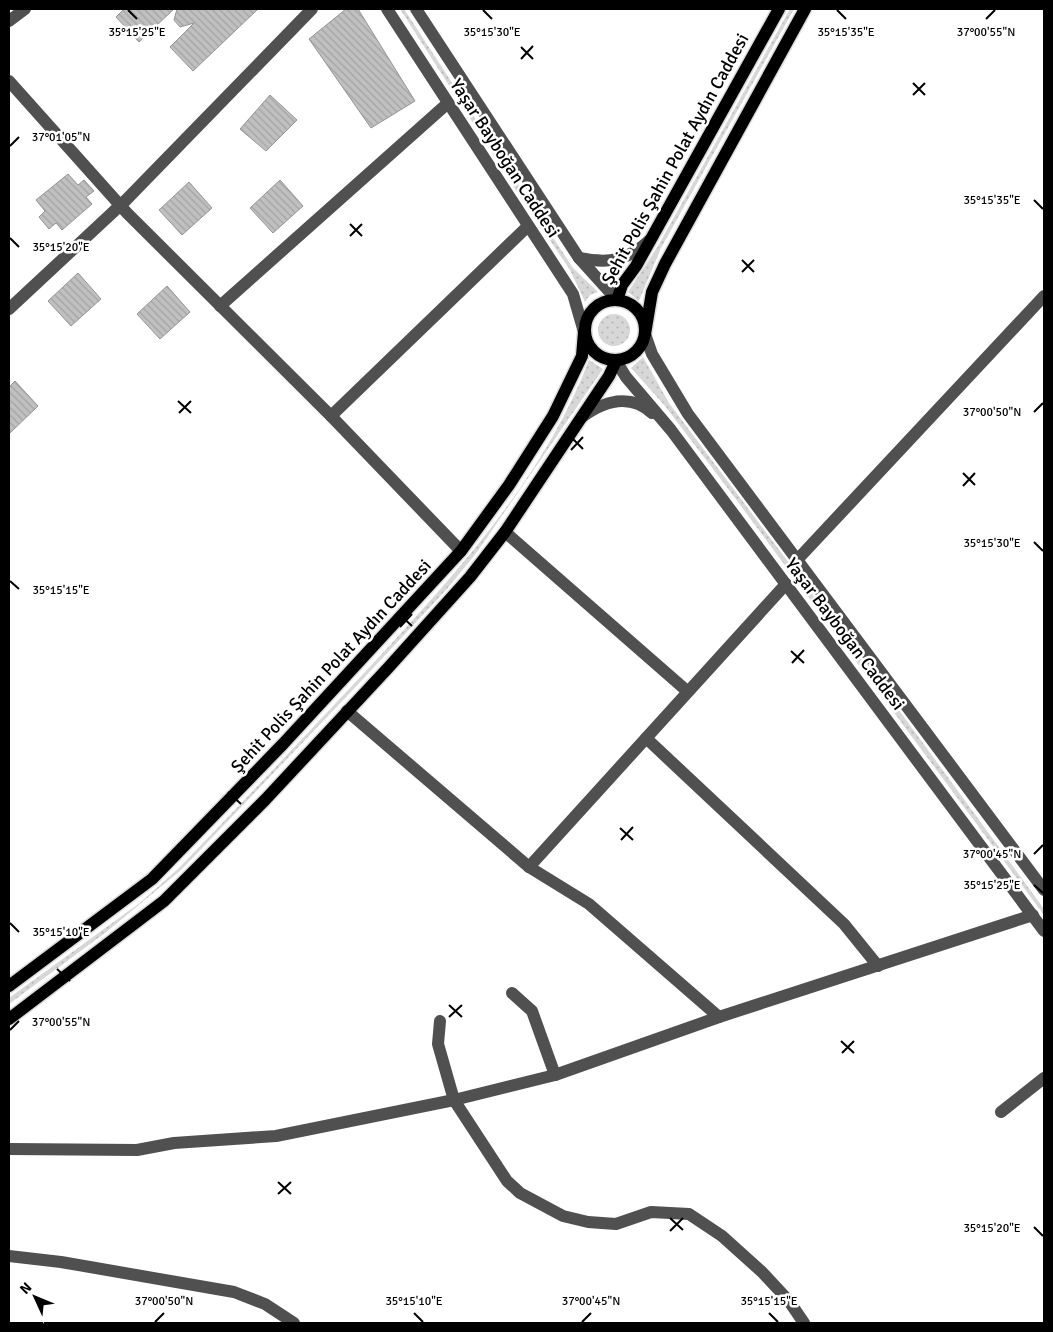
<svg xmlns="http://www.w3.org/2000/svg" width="1053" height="1332" font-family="Signika,sans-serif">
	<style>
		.grass { fill: url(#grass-dots) }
		.building { fill: url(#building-back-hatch); stroke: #949494 }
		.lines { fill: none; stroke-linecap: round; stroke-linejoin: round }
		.major-casing { stroke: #dbdbdb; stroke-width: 15 }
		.minor { stroke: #505050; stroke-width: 12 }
		.major { stroke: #000; stroke-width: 12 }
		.ticks { fill: none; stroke: #000; stroke-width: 2 }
		.labels { text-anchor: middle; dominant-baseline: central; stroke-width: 5; stroke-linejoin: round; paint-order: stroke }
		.street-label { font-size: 18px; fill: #000; stroke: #fff }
		.ticks-label { font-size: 12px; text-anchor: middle; fill: #000; stroke: #fff; stroke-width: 5; stroke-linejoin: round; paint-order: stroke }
	</style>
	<defs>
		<pattern id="grass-dots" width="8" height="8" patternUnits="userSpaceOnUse" patternTransform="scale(1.25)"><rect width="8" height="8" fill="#d7d7d7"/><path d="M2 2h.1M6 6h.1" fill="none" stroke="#b7b7b7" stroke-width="1.8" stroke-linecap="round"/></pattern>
		<pattern id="building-back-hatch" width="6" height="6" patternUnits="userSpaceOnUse" patternTransform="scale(1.25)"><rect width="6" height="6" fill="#c0c0c0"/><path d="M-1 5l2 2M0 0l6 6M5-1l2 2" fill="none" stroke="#a3a3a3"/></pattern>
	</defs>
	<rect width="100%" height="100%" fill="#fff"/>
	<g class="grass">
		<polygon points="400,9 404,9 573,268 598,292 590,295 585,302 570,270 514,187"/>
		<polygon points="790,9 794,9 661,248 639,301 628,292 658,246"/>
		<circle cx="614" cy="330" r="16"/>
		<polygon points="643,357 669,403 885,691 1044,909 1044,915 732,494 665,406 631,368"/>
		<path d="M589 360 603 369 477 552 447 589 347 696 181 870 105 933 9 1004V998L141 902 179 868C242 803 304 737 366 671 452 578 543 481 589 360Z"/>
	</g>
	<g class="building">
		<polygon points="124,9 174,9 139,42 116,17"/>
		<polygon points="177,9 258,9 193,71 170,47 194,23 180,27 174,20"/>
		<polygon points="346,9 358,9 415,101 371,128 309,39"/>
		<polygon points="270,95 297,120 266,151 240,129"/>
		<polygon points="68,174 78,185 84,180 94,191 86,197 92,204 62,230 56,223 49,229 39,217 45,211 36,200"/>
		<polygon points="280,180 303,206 273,233 250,208"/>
		<polygon points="189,182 212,208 182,235 159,210"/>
		<polygon points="78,273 101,299 71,326 48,301"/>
		<polygon points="167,286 190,312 160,339 137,314"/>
		<polygon points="15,381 38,406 9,434 9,387"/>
	</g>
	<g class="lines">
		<g class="major-casing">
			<g id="major">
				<polyline points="617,300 622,285 636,266 779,9"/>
				<circle cx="615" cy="330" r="30"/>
				<polyline points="645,334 652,292 665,264 805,9"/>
				<polyline points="9,986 152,879 283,744 461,551 509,485 553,416 582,356 584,332"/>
				<polyline points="9,1019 164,901 265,800 388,668 470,577 505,532 609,376 616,361"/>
			</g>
		</g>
		<g class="minor">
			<polyline points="387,9 573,294 584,332"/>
			<polyline points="416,9 579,258 617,300"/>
			<polyline points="9,21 25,9"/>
			<polyline points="9,81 127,213 331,416 461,551"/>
			<path d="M579 258C609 264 627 261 650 240"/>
			<polyline points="220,306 448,103"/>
			<polyline points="9,309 126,200 312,9"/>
			<polyline points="645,334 652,354 688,414 1044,890"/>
			<polyline points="616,361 626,377 671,430 1044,931"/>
			<polyline points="331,416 528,226"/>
			<path d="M582 417C604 401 630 393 652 413"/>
			<polyline points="505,532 687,691"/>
			<polyline points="797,560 1044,296"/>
			<polyline points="347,711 529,867 589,904 719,1017"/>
			<polyline points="646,738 844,924 878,966"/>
			<polyline points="529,867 786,584"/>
			<polyline points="512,993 532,1011 555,1075"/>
			<polyline points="440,1021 438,1044 454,1100 507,1181 520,1193 563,1216 588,1222 616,1224 651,1212 689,1214 722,1236 762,1272 789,1301 804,1323"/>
			<polyline points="1001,1112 1044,1078"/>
			<polyline points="9,1149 137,1150 174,1143 276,1136 454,1100 555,1075 719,1017 1033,915"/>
			<polyline points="9,1256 61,1262 234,1292 265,1304 294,1323"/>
		</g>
		<use href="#major" class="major"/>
	</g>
	<path class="ticks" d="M128 10 137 19M483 10 492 19M837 10 846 19M986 19 995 10M521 47 533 59M521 59 533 46M913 83 925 95M913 95 925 83M10 146 19 137M1034 200 1043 209M350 224 362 236M350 236 362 224M10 238 19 247M742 260 754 272M742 272 754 260M178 401 191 413M1034 412 1043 403M179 413 191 401M571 437 583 449M571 450 583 437M963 473 975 485M963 486 975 473M1034 542 1043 551M10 581 19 589M399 614 412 626M400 627 412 614M791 651 804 663M792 663 804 650M228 792 241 804M229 804 241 791M620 828 633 840M621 840 633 827M1034 854 1043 845M1034 885 1043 893M10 923 19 932M57 969 70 981M57 981 70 968M449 1005 462 1017M449 1017 462 1005M10 1030 19 1021M841 1041 854 1053M842 1053 854 1041M278 1182 291 1194M278 1194 291 1182M670 1218 683 1230M1034 1227 1043 1236M670 1231 683 1218M414 1313 423 1322M769 1313 778 1322M155 1322 164 1313M582 1322 591 1313"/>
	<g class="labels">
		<g class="street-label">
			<text transform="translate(505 158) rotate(57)">Yaşar Bayboğan Caddesi</text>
			<text transform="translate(675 159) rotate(-61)">Şehit Polis Şahin Polat Aydın Caddesi</text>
			<text transform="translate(845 634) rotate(53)">Yaşar Bayboğan Caddesi</text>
			<text transform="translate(331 666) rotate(-47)">Şehit Polis Şahin Polat Aydın Caddesi</text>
		</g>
	</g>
	<g class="ticks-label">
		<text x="137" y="36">35°15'25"E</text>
		<text x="492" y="36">35°15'30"E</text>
		<text x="846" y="36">35°15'35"E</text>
		<text x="986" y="36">37°00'55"N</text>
		<text x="61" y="141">37°01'05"N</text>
		<text x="992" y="204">35°15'35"E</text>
		<text x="61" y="251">35°15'20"E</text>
		<text x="992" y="416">37°00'50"N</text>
		<text x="992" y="547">35°15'30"E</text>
		<text x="61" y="594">35°15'15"E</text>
		<text x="992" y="858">37°00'45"N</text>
		<text x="992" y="889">35°15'25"E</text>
		<text x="61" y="936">35°15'10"E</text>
		<text x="61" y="1026">37°00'55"N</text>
		<text x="992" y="1232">35°15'20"E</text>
		<text x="164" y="1305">37°00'50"N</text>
		<text x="591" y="1305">37°00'45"N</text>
		<text x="414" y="1305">35°15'10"E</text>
		<text x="769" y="1305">35°15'15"E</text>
	</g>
	<rect width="1053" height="1332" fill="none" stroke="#000000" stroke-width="20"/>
	<g transform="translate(35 1297) rotate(314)" stroke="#ffffff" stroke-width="4" paint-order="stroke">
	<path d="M0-4L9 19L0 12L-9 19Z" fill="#000000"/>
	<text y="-8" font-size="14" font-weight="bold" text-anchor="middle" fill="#000000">N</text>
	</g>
</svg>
